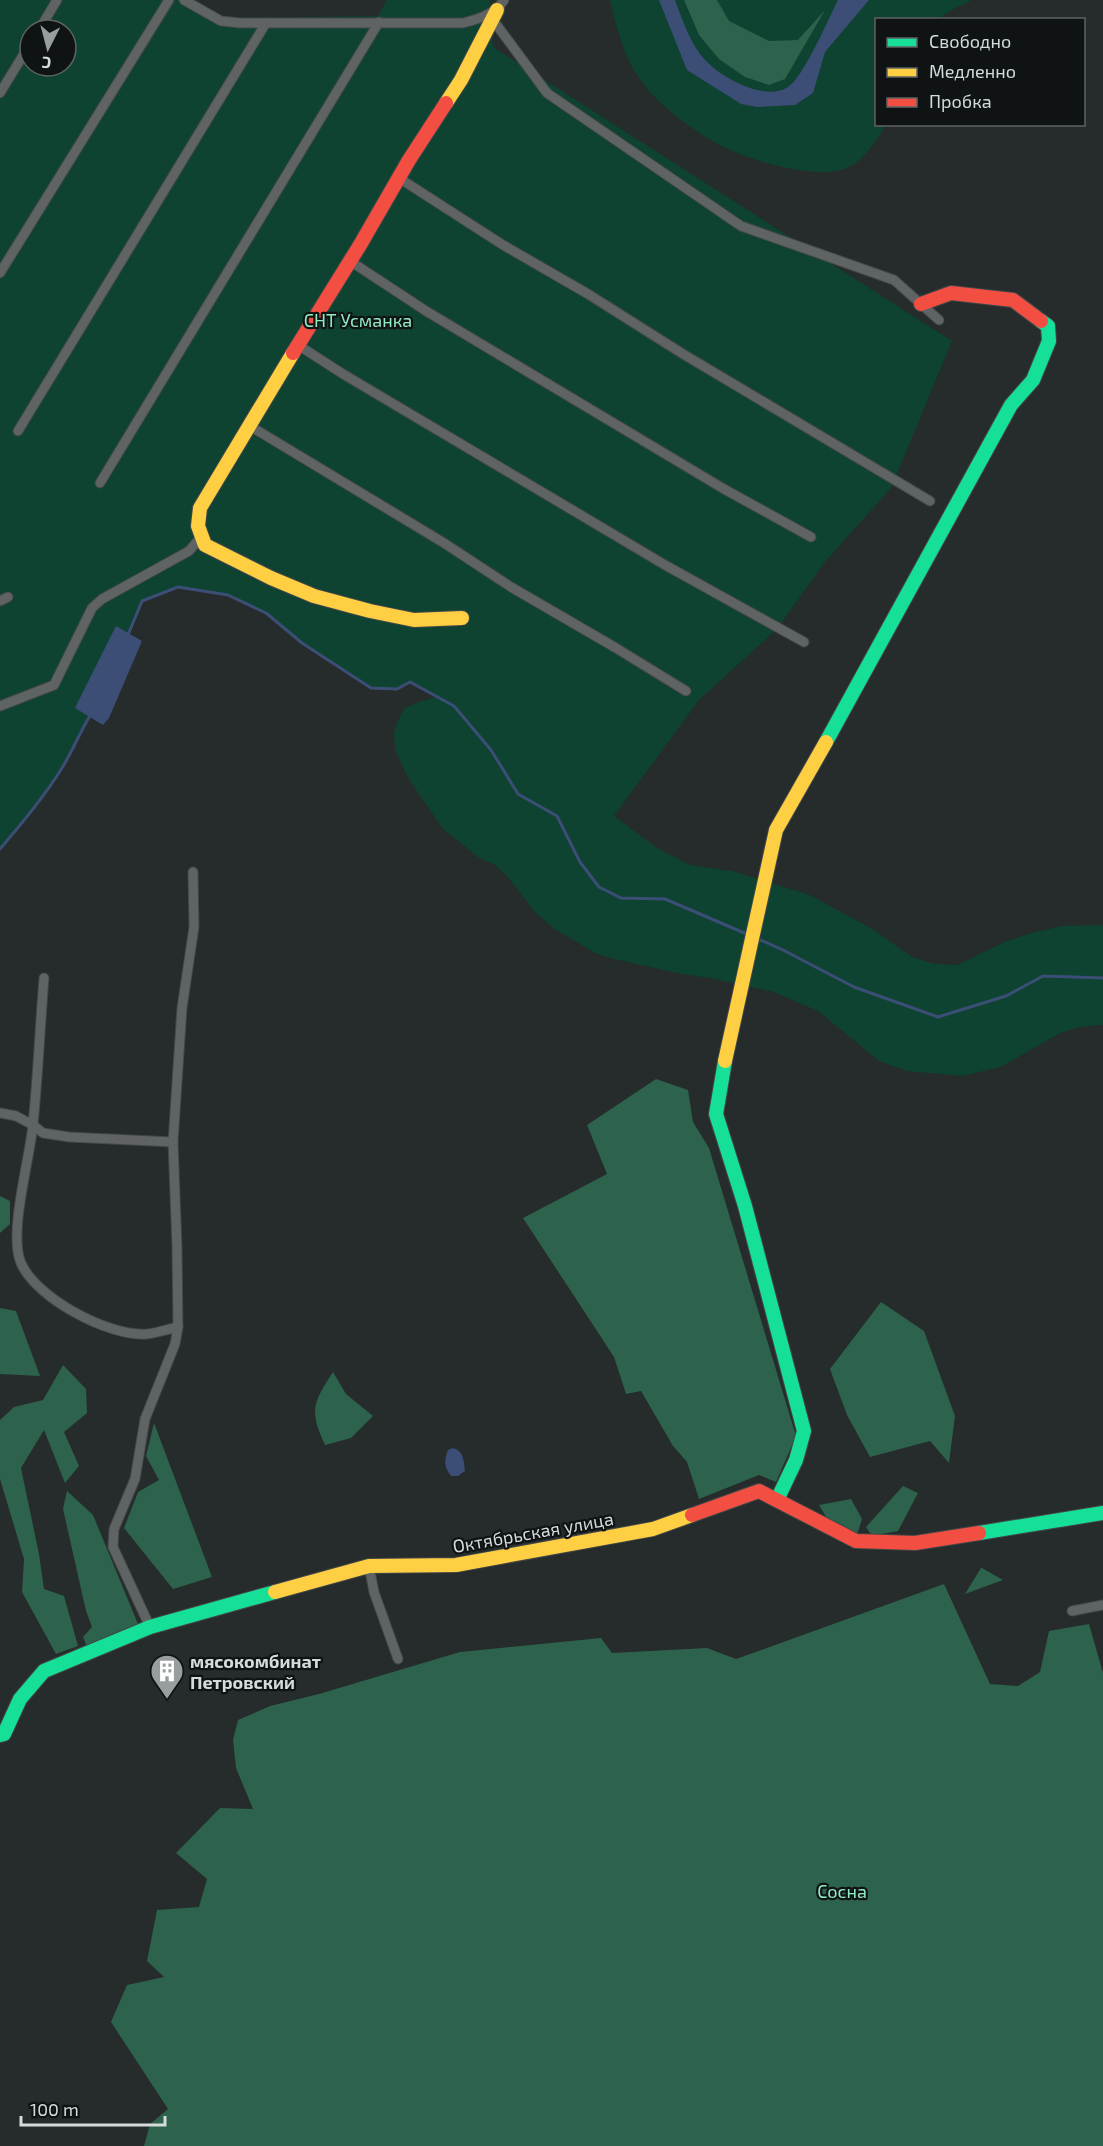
<svg xmlns="http://www.w3.org/2000/svg" width="1103" height="2146" font-family="'Exo 2',sans-serif">
	<style>
		.green { fill: #0d4330; fill-rule: evenodd }
		.forest { fill: #2d624c }
		.water { fill: #3c4e76 }
		.lines { fill: none; stroke-linecap: round; stroke-linejoin: round }
		.stream { stroke: #3c4e76; stroke-width: 3 }
		.street-casing { stroke: #424748; stroke-width: 11 }
		.fast-casing { stroke: #424748; stroke-width: 16 }
		.slow-casing { stroke: #424748; stroke-width: 16 }
		.jam-casing { stroke: #424748; stroke-width: 16 }
		.street { stroke: #5f6364; stroke-width: 9 }
		.fast { stroke: #16e098; stroke-width: 14 }
		.slow { stroke: #ffcf43; stroke-width: 14 }
		.jam { stroke: #f24e42; stroke-width: 14 }
		.labels { text-anchor: middle; dominant-baseline: central; stroke-width: 4.5; stroke-linejoin: round; paint-order: stroke }
		.park-label { font-size: 18px; fill: #8feac0; stroke: #0f1314 }
		.street-label { font-size: 18px; fill: #d5dbdc; stroke: #0f1314 }
		.poi-label { font-size: 18px; font-weight: bold; fill: #d5dbdc; stroke: #0f1314; text-anchor: start }
	</style>
	<rect width="100%" height="100%" fill="#262b2b"/>
	<g class="green">
		<path d="M0 0H195L226 18 378 16 387 0H490L493 47 952 341 891 488 824 563 777 629 699 700 614 816 657 848 690 865 732 871 810 895 874 930 912 957 935 964 957 965 1007 941 1032 933 1062 926 1103 925V1025L1080 1027 1060 1033 1001 1067 962 1076 907 1071 879 1061 818 1011 774 992 710 978 681 974 614 959 595 953 553 928 536 913 506 875 495 865 479 858 442 828 408 778 395 750 394 733 397 723 404 709 418 702 437 697 410 682 397 689 371 688 302 643 266 613 228 595 178 587 142 601 120 656 63 767 36 805 0 849ZM30 30H66V66H30Z"/>
		<path d="M610 0H972L957 7 938 19 876 20V124L886 125C876 140 865 160 847 168 814 181 743 159 714 142 690 128 657 104 641 81 623 56 617 29 610 0Z"/>
	</g>
	<g class="forest">
		<polygon points="684,0 717,0 729,21 769,41 798,40 825,10 785,79 769,85 745,77 719,59 699,35"/>
		<polygon points="656,1079 688,1090 693,1122 709,1148 796,1436 776,1482 759,1475 699,1499 687,1462 673,1446 641,1391 626,1394 614,1357 523,1218 607,1174 587,1125"/>
		<polygon points="0,1196 10,1201 10,1224 0,1233"/>
		<polygon points="881,1302 924,1331 955,1416 949,1463 930,1441 870,1457 847,1415 830,1369"/>
		<polygon points="0,1308 16,1311 40,1376 0,1374"/>
		<polygon points="63,1365 86,1389 87,1413 64,1432 79,1466 65,1483 44,1430 21,1468 39,1554 44,1589 64,1596 78,1646 56,1654 22,1592 24,1559 0,1479 0,1420 14,1407 43,1400"/>
		<path d="M333 1372 346 1394 373 1416 351 1438 325 1445C309 1410 313 1403 333 1372Z"/>
		<polygon points="154,1423 212,1577 173,1589 124,1528 138,1492 159,1480 146,1456"/>
		<polygon points="903,1486 918,1493 898,1531 872,1536 866,1527"/>
		<polygon points="67,1491 93,1515 138,1624 87,1647 83,1637 92,1627 86,1611 63,1509"/>
		<polygon points="851,1499 862,1519 857,1535 829,1522 819,1505"/>
		<polygon points="982,1568 1003,1580 965,1594 981,1568"/>
		<polygon points="944,1584 990,1684 1018,1686 1040,1672 1049,1631 1089,1624 1103,1673 1103,2146 144,2146 150,2124 168,2109 111,2022 127,1985 164,1977 147,1961 157,1910 199,1907 207,1879 176,1853 220,1808 253,1809 236,1768 233,1740 238,1720 270,1706 319,1694 460,1652 601,1638 612,1653 707,1648 736,1659"/>
	</g>
	<g class="water">
		<path d="M659 0H675C683 21 690 44 706 61 722 78 766 102 788 87 803 78 829 18 838 0H869L825 52 813 93 795 105 757 107 741 104 687 70Z"/>
		<polygon points="116,626 142,641 109,718 103,725 75,708"/>
		<path d="M453 1448C464 1451 464 1462 465 1471L458 1476H451C444 1467 444 1461 448 1450Z"/>
	</g>
	<g class="lines">
		<g class="stream">
			<polyline points="128,635 142,601 178,587 228,595 266,613 302,643 371,688 397,689 410,682 454,706 491,750 518,794 557,816 580,862 599,887 621,898 665,899 749,935"/>
			<path d="M0 849C22 823 44 797 62 768 73 750 80 732 91 714"/>
			<polyline points="756,938 783,950 854,987 938,1017 1006,996 1043,976 1103,978"/>
		</g>
		<g class="street-casing">
			<g id="street">
				<path d="M184 0 221 21 240 23H463C479 19 495 14 504 0"/>
				<polyline points="485,16 493,20 547,93 741,226 894,280 939,320"/>
				<polyline points="39,30 57,0"/>
				<polyline points="0,93 30,44"/>
				<polyline points="399,178 503,245 588,294 683,354 930,501"/>
				<polyline points="350,261 426,311 724,489 811,537"/>
				<polyline points="0,273 169,0"/>
				<polyline points="298,345 343,374 665,565 804,642"/>
				<polyline points="250,426 444,543 511,587 616,648 686,691"/>
				<polyline points="18,431 266,23"/>
				<polyline points="100,483 379,22"/>
				<polyline points="0,601 8,597"/>
				<polyline points="0,706 54,685 92,608 102,599 189,551 202,536"/>
				<path d="M44 978C40 1027 38 1075 33 1124 30 1159 8 1233 21 1263 36 1298 109 1337 147 1334 157 1333 168 1329 178 1327"/>
				<polyline points="0,1113 16,1116 33,1125 43,1133 69,1137 173,1142"/>
				<polyline points="369,1566 374,1592 398,1659"/>
				<polyline points="1072,1611 1103,1605"/>
				<polyline points="150,1627 113,1547 114,1529 135,1479 145,1419 175,1344 178,1327 177,1247 173,1142 182,1008 194,927 193,872"/>
			</g>
		</g>
		<g class="fast-casing">
			<g id="fast">
				<polyline points="826,742 1011,405 1033,380 1049,341 1048,326 1041,321"/>
				<polyline points="725,1061 716,1114 745,1206 804,1431 796,1460 777,1500"/>
				<polyline points="979,1533 1103,1513"/>
				<polyline points="0,1735 4,1734 20,1699 44,1671 150,1627 275,1592"/>
			</g>
		</g>
		<g class="slow-casing">
			<g id="slow">
				<polyline points="446,103 461,80 497,10"/>
				<polyline points="293,353 200,508 198,526 205,545 271,578 314,596 370,611 414,620 462,618"/>
				<polyline points="725,1061 776,830 826,742"/>
				<polyline points="275,1592 369,1566 456,1565 653,1529 692,1515"/>
			</g>
		</g>
		<g class="jam-casing">
			<g id="jam">
				<polyline points="921,304 951,293 1013,300 1041,321"/>
				<polyline points="293,353 360,245 409,160 446,103"/>
				<polyline points="692,1515 759,1491 856,1541 915,1543 979,1533"/>
			</g>
		</g>
		<use href="#street" class="street"/>
		<use href="#fast" class="fast"/>
		<use href="#slow" class="slow"/>
		<use href="#jam" class="jam"/>
	</g>
	<defs>
		<g id="building-pin" transform="scale(1.725)"><path d="M0 17L-7.5 6A9.5 9.5 0 1 1 7.5 6Z" fill="#989d9e" stroke="#0f1314"/><path d="M-4-6H4V6H1V3H-1V6H-4ZM-2.5-4.3h1.7v1.8h-1.7ZM.8-4.3h1.7v1.8H.8ZM-2.5-1h1.7V.8h-1.7ZM.8-1h1.7V.8H.8Z" fill="#fff"/></g>
	</defs>
	<g fill-rule="evenodd">
		<use href="#building-pin" x="167" y="1671"/>
	</g>
	<g class="labels">
		<g class="park-label">
			<text x="358" y="320">СНТ Усманка</text>
			<text x="842" y="1891">Сосна</text>
		</g>
		<g class="street-label">
			<text transform="translate(533 1532) rotate(-10)">Октябрьская улица</text>
		</g>
		<g class="poi-label">
			<text x="190" y="1661">мясокомбинат<tspan x="190" dy="21">Петровский</tspan></text>
		</g>
	</g>
	<rect x="875" y="18" width="210" height="108" fill="#0f1314" stroke="#5e6364" stroke-width="1.5"/>
	<rect x="887" y="38" width="30" height="9" fill="#16e098" stroke="#5e6364" stroke-width="1.5"/>
	<text x="929" y="48" font-size="18" fill="#d5dbdc">Свободно</text>
	<rect x="887" y="68" width="30" height="9" fill="#ffcf43" stroke="#5e6364" stroke-width="1.5"/>
	<text x="929" y="78" font-size="18" fill="#d5dbdc">Медленно</text>
	<rect x="887" y="98" width="30" height="9" fill="#f24e42" stroke="#5e6364" stroke-width="1.5"/>
	<text x="929" y="108" font-size="18" fill="#d5dbdc">Пробка</text>
	<g transform="translate(48 48) rotate(186)"><circle r="28" fill="#0f1314" stroke="#5e6364" stroke-width="1.5"/>
	<path d="M0-4.5L10 22L0 15L-10 22Z" fill="#989d9e"/>
	<text y="-9" font-size="16" font-weight="bold" text-anchor="middle" fill="#d5dbdc">С</text>
	</g>
	<path d="M21 2116v9h144v-9" fill="none" stroke="#d5dbdc" stroke-width="3"/>
	<text x="30" y="2116" font-size="18" fill="#d5dbdc" stroke="#0f1314" stroke-width="4.5" paint-order="stroke">100 m</text>
</svg>
